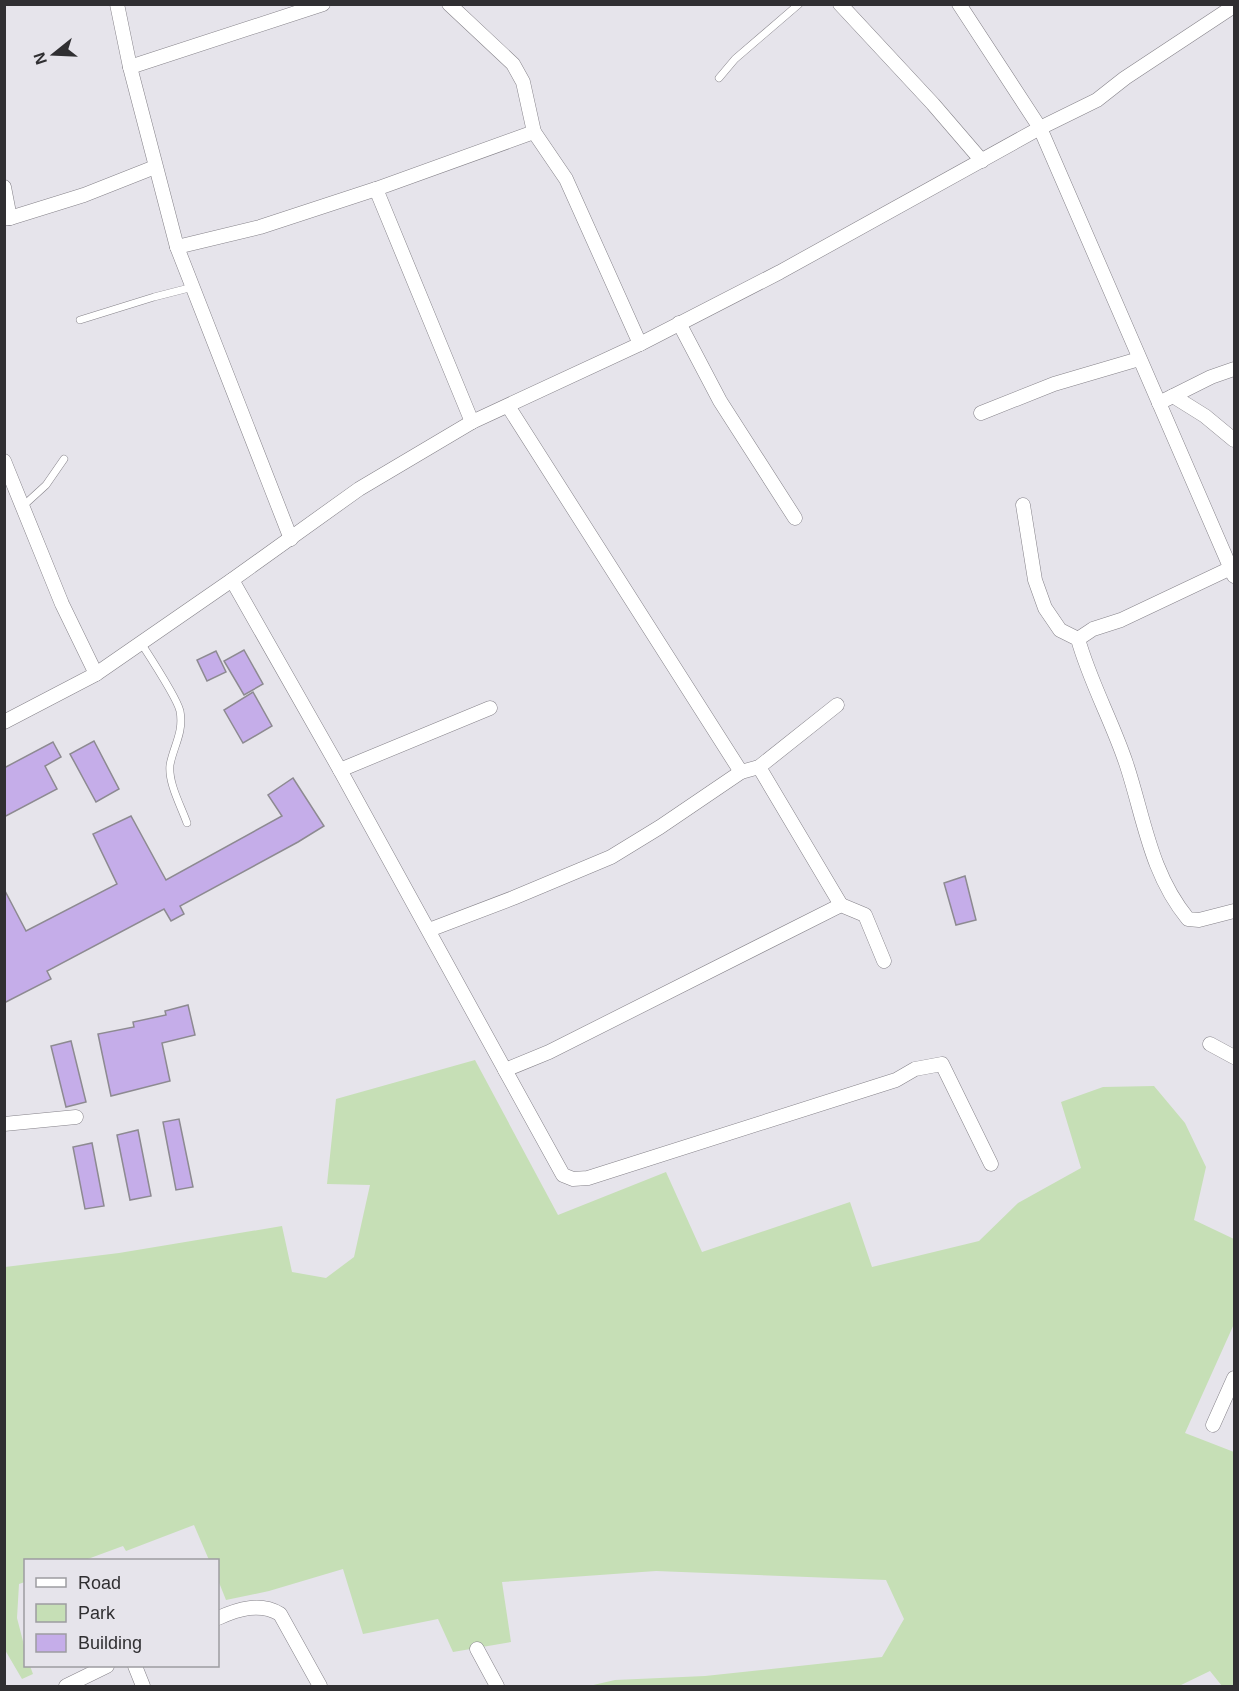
<svg xmlns="http://www.w3.org/2000/svg" width="1239" height="1691" font-family="Arial,sans-serif">
	<style>
		.green { fill: #c6dfb6 }
		.building { fill: #c5ade9; stroke: #8d8a91; stroke-width: 1.5 }
		.lines { fill: none; stroke-linecap: round; stroke-linejoin: round }
		.service-casing { stroke: #858289; stroke-width: 8 }
		.minor-casing { stroke: #858289; stroke-width: 15 }
		.service { stroke: #fff; stroke-width: 7 }
		.minor { stroke: #fff; stroke-width: 14 }
	</style>
	<rect width="100%" height="100%" fill="#e6e4eb"/>
	<polygon class="green" points="475,1060 558,1215 666,1172 702,1252 850,1202 872,1267 979,1241 1018,1203 1081,1168 1061,1102 1103,1087 1154,1086 1185,1123 1206,1167 1194,1220 1234,1239 1234,1324 1185,1433 1234,1452 1234,1686 1222,1686 1210,1671 1179,1686 589,1686 615,1680 705,1676 882,1657 904,1619 886,1580 656,1571 502,1582 511,1642 453,1652 438,1619 363,1634 343,1569 269,1591 226,1600 218,1580 218,1560 209,1560 194,1525 126,1551 123,1546 85,1560 26,1560 25,1582 19,1584 17,1618 25,1649 26,1666 30,1666 33,1674 22,1679 5,1650 5,1267 119,1253 282,1226 292,1272 326,1278 354,1257 370,1185 327,1184 336,1099"/>
	<g class="building">
		<polygon points="244,650 263,684 244,695 224,661"/>
		<polygon points="216,651 226,672 207,681 197,660"/>
		<polygon points="253,692 272,726 243,743 224,710"/>
		<polygon points="94,741 119,789 96,802 70,754"/>
		<polygon points="53,742 61,757 45,766 57,789 4,817 4,768"/>
		<polygon points="293,778 324,826 298,842 180,906 184,914 171,921 164,909 47,971 51,979 4,1003 4,889 26,931 117,884 93,834 131,816 166,880 282,816 268,795"/>
		<polygon points="965,876 976,920 956,925 944,883"/>
		<polygon points="188,1005 195,1035 162,1043 170,1081 111,1096 98,1034 134,1027 133,1022 166,1015 165,1011"/>
		<polygon points="71,1041 86,1102 66,1107 51,1046"/>
		<polygon points="179,1119 193,1187 176,1190 163,1122"/>
		<polygon points="138,1130 151,1196 130,1200 117,1135"/>
		<polygon points="92,1143 104,1206 85,1209 73,1147"/>
	</g>
	<g class="lines">
		<g class="service-casing">
			<g id="service">
				<polyline points="719,78 735,59 799,4"/>
				<polyline points="80,320 154,297 193,287"/>
				<polyline points="23,506 46,485 64,459"/>
				<path d="M141 643C150 657 177 698 180 711 184 733 173 747 170 765 168 783 181 806 187 823"/>
			</g>
		</g>
		<g class="minor-casing">
			<g id="minor">
				<polyline points="117,4 130,67 177,247 291,539"/>
				<polyline points="449,4 513,64 523,82 534,132"/>
				<polyline points="840,4 933,104 982,161"/>
				<polyline points="959,4 1040,128 1234,576"/>
				<polyline points="130,67 323,4"/>
				<polyline points="4,187 10,218"/>
				<polyline points="376,189 472,422"/>
				<polyline points="4,218 10,218 84,195 155,167"/>
				<polyline points="177,247 260,227 376,189 534,132 566,179 640,344"/>
				<polyline points="679,323 720,401 795,518"/>
				<polyline points="1173,396 1205,416 1234,440"/>
				<polyline points="1159,403 1211,377 1234,369"/>
				<polyline points="508,406 741,772"/>
				<polyline points="981,413 1054,384 1139,359"/>
				<polyline points="4,461 62,604 96,674"/>
				<path d="M1023 505 1035 580 1045 608 1060 630 1078 639C1090 682 1112 721 1126 763 1144 817 1150 873 1188 919L1199 920 1234 911"/>
				<polyline points="232,580 340,770 505,1070 549,1052 841,905 865,915 884,961"/>
				<polyline points="1078,639 1093,629 1121,620 1231,568"/>
				<polyline points="4,722 96,674 232,580 359,489 472,422 640,344 780,272 1040,128 1097,100 1125,78 1234,6"/>
				<polyline points="759,767 841,905"/>
				<polyline points="340,770 490,708"/>
				<polyline points="429,930 513,898 611,857 660,827 741,772 759,767 837,705"/>
				<polyline points="1210,1044 1234,1057"/>
				<polyline points="505,1070 563,1175 573,1179 588,1178 896,1080 915,1069 942,1064 991,1164"/>
				<polyline points="4,1124 76,1117"/>
				<polyline points="1213,1425 1234,1378"/>
				<path d="M218 1618C238 1609 260 1602 280 1614L320 1686"/>
				<polyline points="477,1649 497,1686"/>
				<polyline points="135,1666 143,1686"/>
				<polyline points="66,1686 107,1666"/>
			</g>
		</g>
		<use href="#service" class="service"/>
		<use href="#minor" class="minor"/>
	</g>
	<rect width="1239" height="1691" fill="none" stroke="#302f32" stroke-width="12"/>
	<rect x="24" y="1559" width="195" height="108" fill="#e6e4eb" stroke="#9d9ca1" stroke-width="1.5"/>
	<rect x="36" y="1578" width="30" height="9" fill="#ffffff" stroke="#9d9ca1" stroke-width="1.5"/>
	<text x="78" y="1589" font-size="18" fill="#302f32">Road</text>
	<rect x="36" y="1604" width="30" height="18" fill="#c6dfb6" stroke="#9d9ca1" stroke-width="1.5"/>
	<text x="78" y="1619" font-size="18" fill="#302f32">Park</text>
	<rect x="36" y="1634" width="30" height="18" fill="#c5ade9" stroke="#9d9ca1" stroke-width="1.5"/>
	<text x="78" y="1649" font-size="18" fill="#302f32">Building</text>
	<g transform="translate(54 54) rotate(252)" stroke="#e6e4eb" stroke-width="4.5" paint-order="stroke">
	<path d="M0-4.5L10 22L0 15L-10 22Z" fill="#302f32"/>
	<text y="-9" font-size="16" font-weight="bold" text-anchor="middle" fill="#302f32">N</text>
	</g>
</svg>
